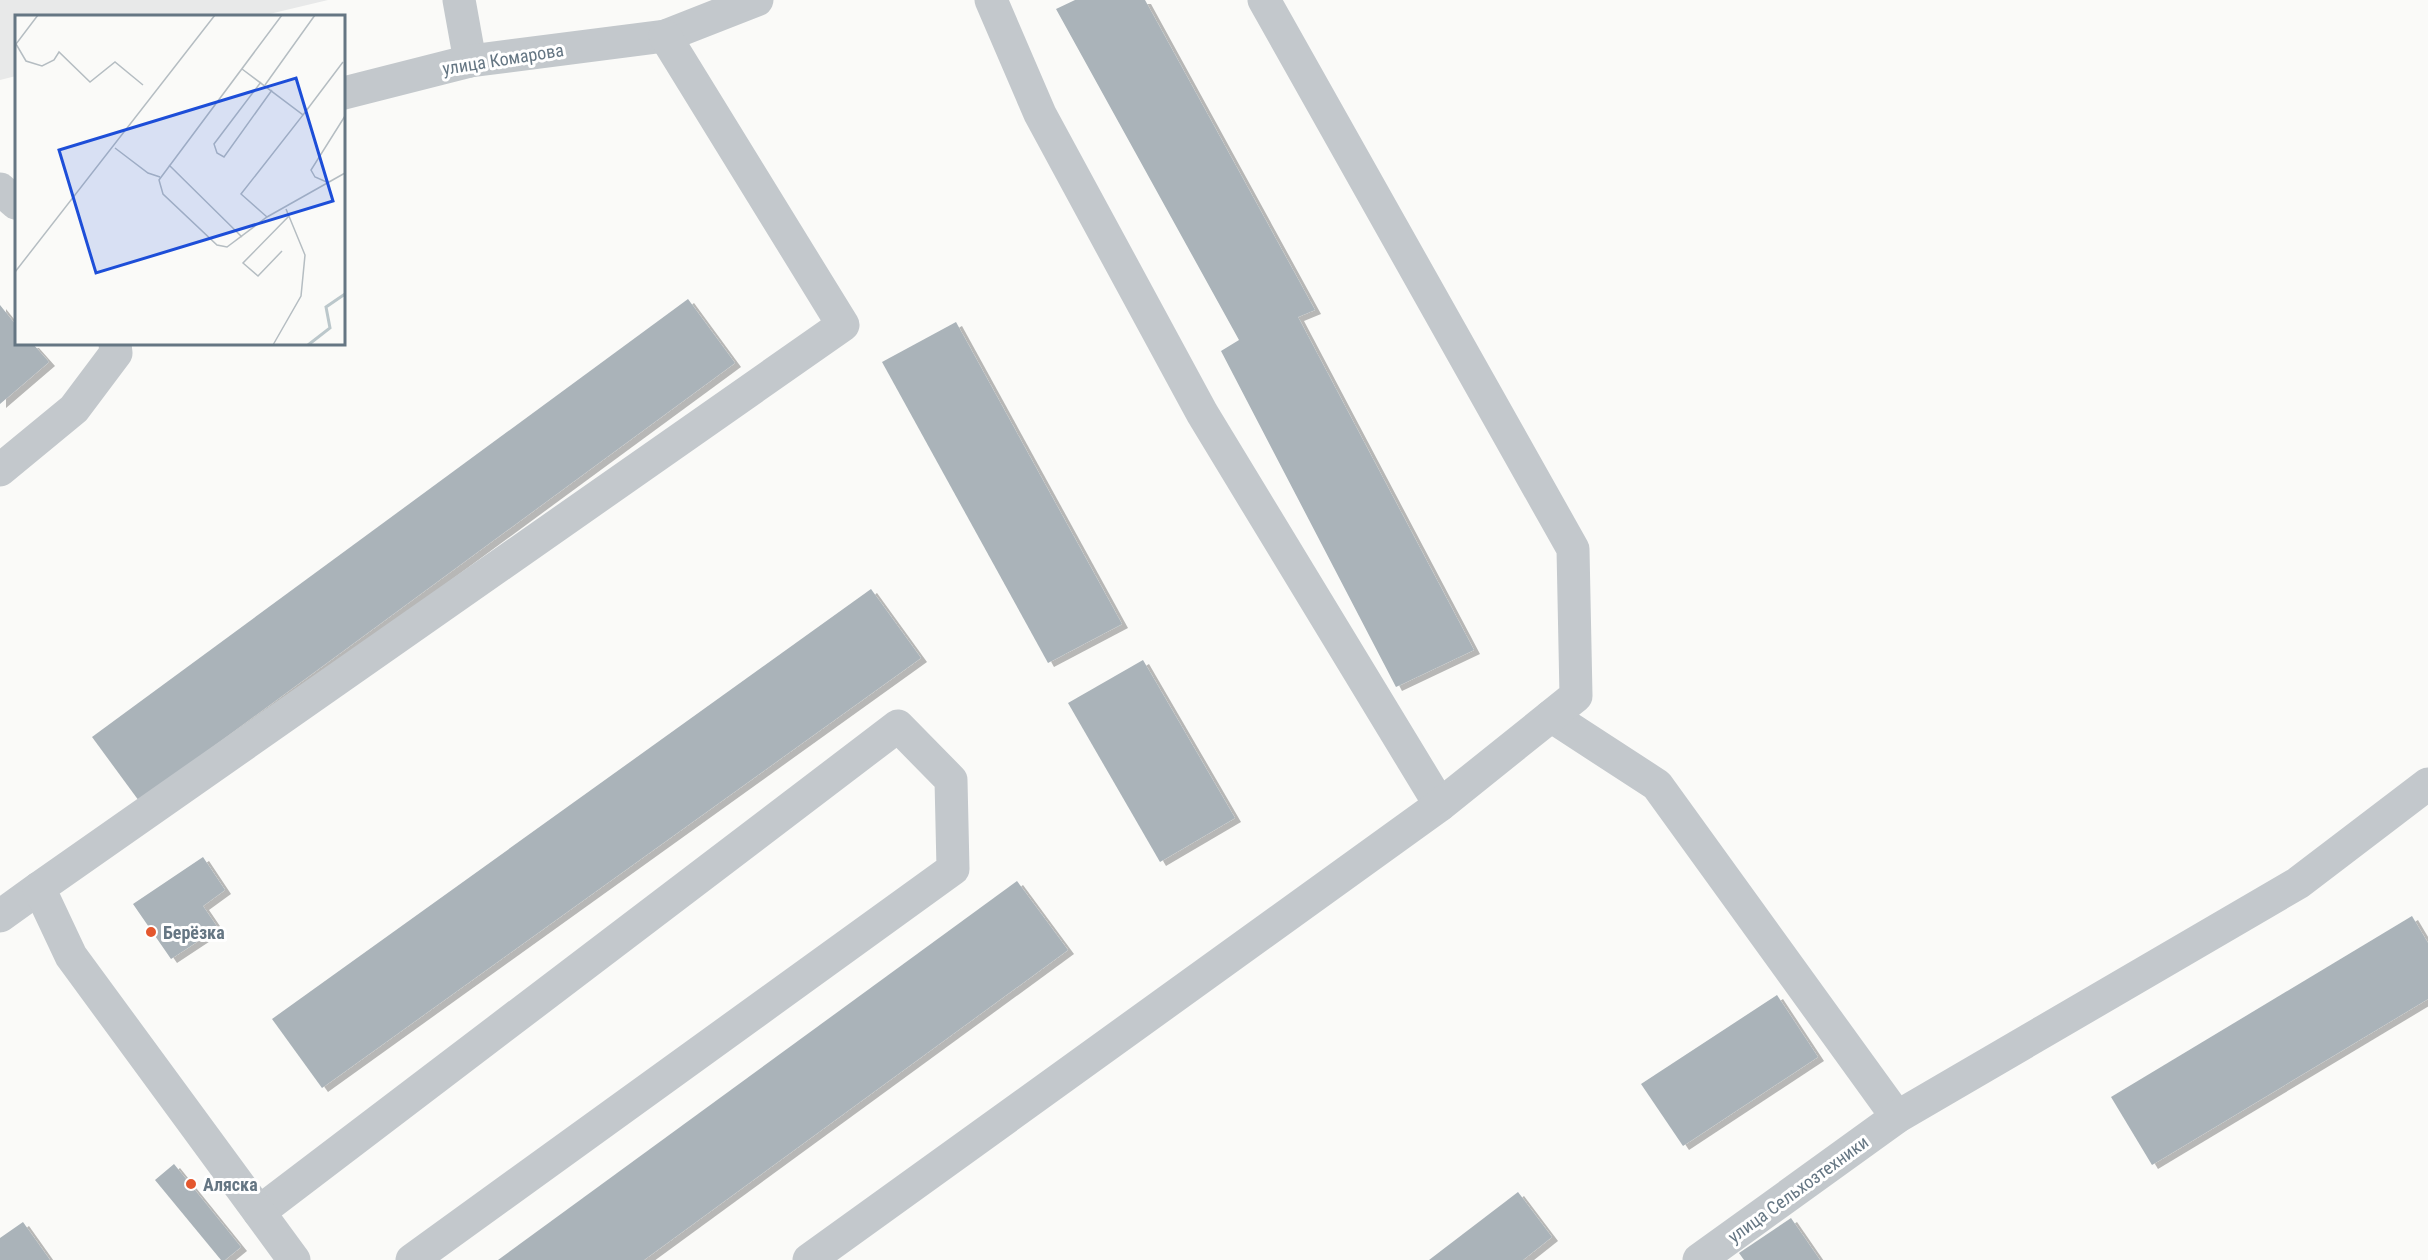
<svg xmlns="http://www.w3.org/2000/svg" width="2428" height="1260" font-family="'Roboto Condensed',sans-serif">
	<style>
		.built { fill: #e8e9e9 }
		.building { fill: #aab3b9; filter: url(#shadow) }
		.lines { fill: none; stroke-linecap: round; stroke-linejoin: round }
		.minor { stroke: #c3c8cc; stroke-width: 33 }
		.poi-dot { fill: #e4572e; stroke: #fff; stroke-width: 2 }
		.labels { text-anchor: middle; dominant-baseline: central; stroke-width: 6; stroke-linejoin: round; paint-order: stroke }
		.street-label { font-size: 18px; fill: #657683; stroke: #fff }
		.poi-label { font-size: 18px; font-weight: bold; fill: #657683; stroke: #fff; text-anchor: start }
		.inset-river { fill: none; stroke: #bbc7cb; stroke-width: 3 }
		.inset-road { fill: none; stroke: #b5bdc2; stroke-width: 1.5 }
		.view { fill: #1d4ed8; fill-opacity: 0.15; stroke: #1d4ed8; stroke-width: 3 }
		.inset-edge { fill: none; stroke: #657683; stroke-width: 3 }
	</style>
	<defs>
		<filter id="shadow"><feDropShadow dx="6" dy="4" stdDeviation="0" flood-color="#0004"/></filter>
	</defs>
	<rect width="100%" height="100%" fill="#fafaf8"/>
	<polygon class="built" points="0,0 328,0 261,16 16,16 16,76 0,80"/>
	<g class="building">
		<polygon points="1075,0 1145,0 1315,310 1298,317 1474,650 1396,687 1221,351 1239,340 1056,9"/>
		<polygon points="688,299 735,363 139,801 92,737"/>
		<polygon points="0,305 16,325 16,344 33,344 49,362 0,404"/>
		<polygon points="956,322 1122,624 1048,663 882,362"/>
		<polygon points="871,589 921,658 322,1088 272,1019"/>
		<polygon points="1143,660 1235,818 1160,862 1068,703"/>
		<polygon points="203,857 225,890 203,906 218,928 171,959 133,904"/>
		<polygon points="1017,881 1068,950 644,1260 498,1260"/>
		<polygon points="2412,916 2428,943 2428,999 2152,1165 2111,1097"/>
		<polygon points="1777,995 1818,1057 1683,1146 1641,1084"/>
		<polygon points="174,1164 241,1247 225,1260 221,1260 155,1180"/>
		<polygon points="1518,1192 1552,1237 1523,1260 1429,1260"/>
		<polygon points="1791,1218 1820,1260 1744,1260 1739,1253"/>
		<polygon points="23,1222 50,1260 0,1260 0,1238"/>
	</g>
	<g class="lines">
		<g class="minor">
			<polyline points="459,0 470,61"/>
			<polyline points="991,0 1040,114 1202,413 1440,805"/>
			<polyline points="344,93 470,61 665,36 757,0"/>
			<polyline points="0,189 16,203"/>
			<polyline points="0,470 74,409 116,353 115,344"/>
			<polyline points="1551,716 1657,785 1897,1117"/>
			<polyline points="0,916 39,888"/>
			<polyline points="259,1212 898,726 951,780 953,869 412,1260"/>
			<polyline points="294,1260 71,956 39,888 843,325 665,36"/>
			<polyline points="809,1260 1440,805 1576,696 1573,549 1264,0"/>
			<polyline points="1699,1260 1897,1117 2298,883 2428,784"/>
		</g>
	</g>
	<g class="poi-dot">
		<circle cx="151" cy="932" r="6"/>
		<circle cx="191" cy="1184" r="6"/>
	</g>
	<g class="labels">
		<g class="street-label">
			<text transform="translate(503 59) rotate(-9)">улица Комарова</text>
			<text transform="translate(1798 1189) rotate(-36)">улица Сельхозтехники</text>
		</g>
		<g class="poi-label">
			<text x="163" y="932">Берёзка</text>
			<text x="203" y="1184">Аляска</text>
		</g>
	</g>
	<g transform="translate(15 15)">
		<rect width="330" height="330" fill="#fafaf8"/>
		<path class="inset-river" d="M293 330 315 313 311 292 330 279"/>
		<path class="inset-road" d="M23 0 1 29 11 46 27 51 39 45 44 37 75 67 100 47 128 70M267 0 144 165 148 179 202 230 212 232 252 202 330 158M227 54 288 100 226 179 252 202M246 67 199 129 202 138 209 142 257 75M250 70 300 0M288 100 328 47M100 133 133 158 145 162M154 150 227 222M314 168 300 162 296 155 330 101M267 236 243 261 228 248 274 201M0 257 200 0M258 330 286 281 290 240 271 194"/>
		<path class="view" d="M281 63 318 186 81 258 44 135Z"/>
		<rect width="330" height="330" class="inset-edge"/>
	</g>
</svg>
